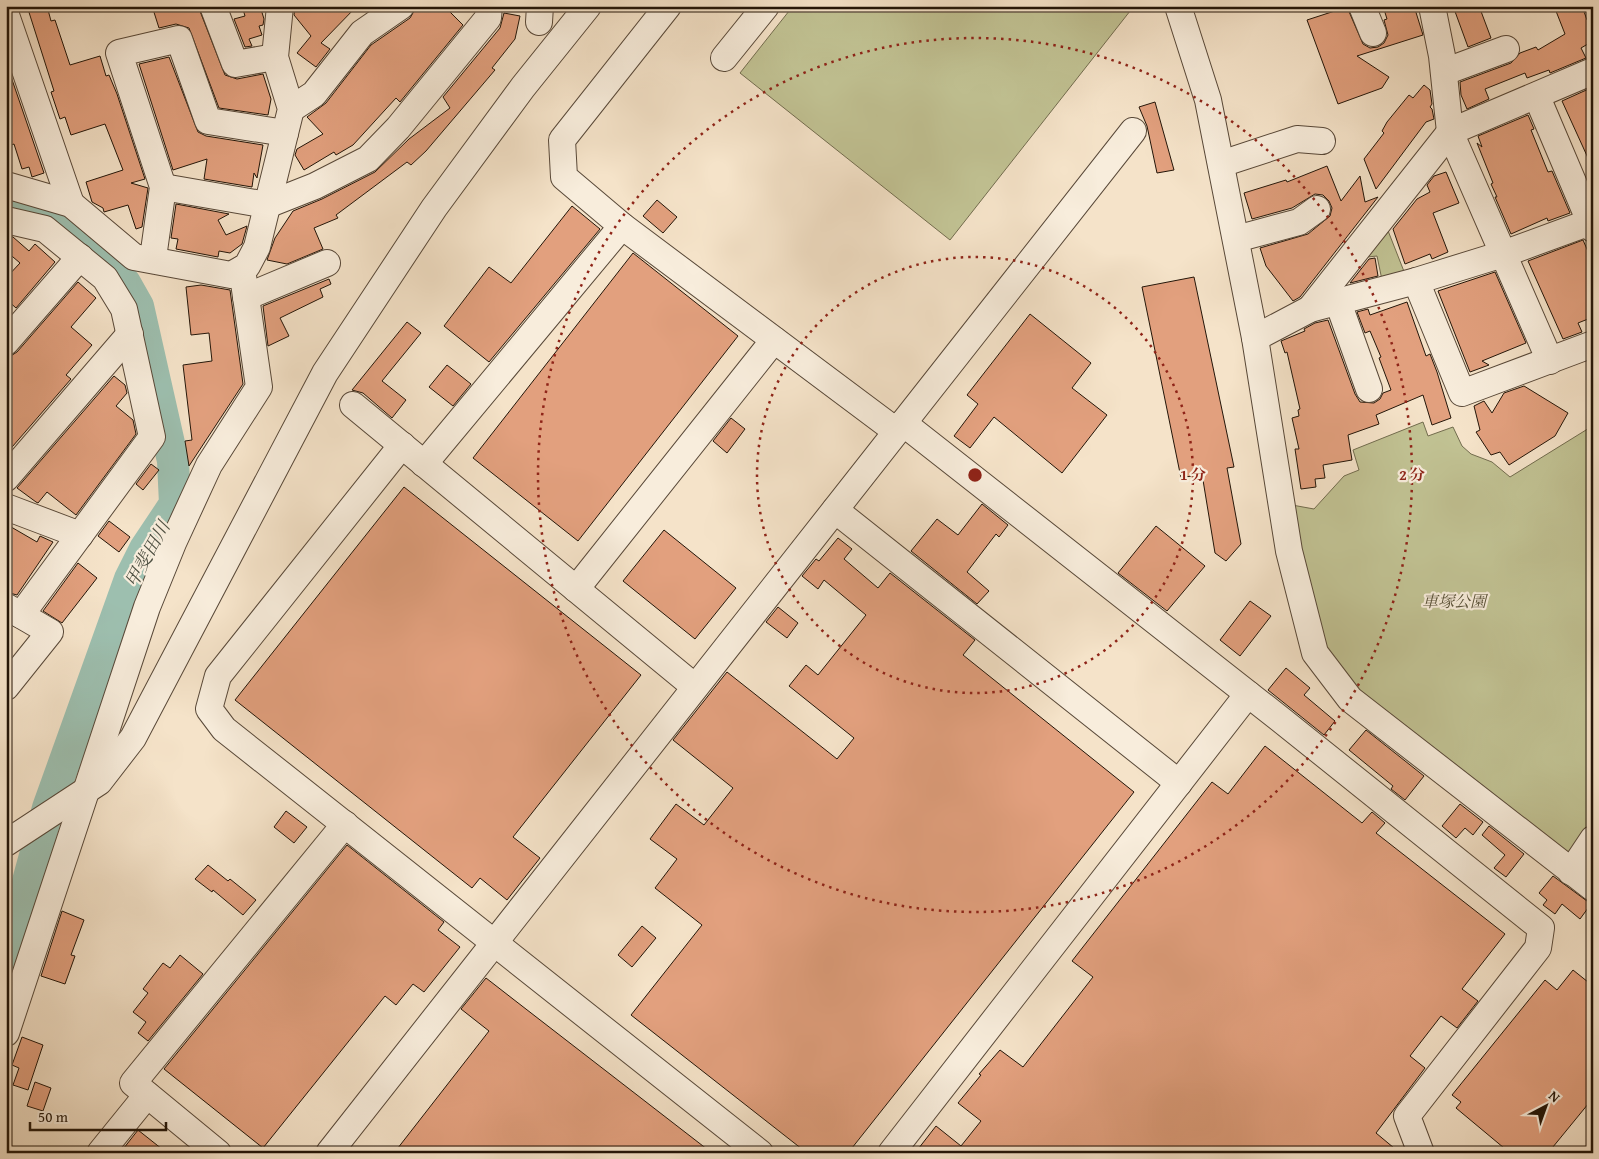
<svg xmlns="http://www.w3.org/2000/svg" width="1599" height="1159" font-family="'Gentium Book Plus','Noto Serif JP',serif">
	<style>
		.green { fill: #c1c293; stroke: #726c4e }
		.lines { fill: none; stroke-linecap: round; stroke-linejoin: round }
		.river { stroke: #9dbfaf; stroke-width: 32 }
		.building { fill: #e2a07e; stroke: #231508 }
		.minor-casing { stroke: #584838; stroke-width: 28 }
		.minor { stroke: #f8eddc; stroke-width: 26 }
		.ring { fill: none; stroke: #8f2418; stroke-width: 2.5; stroke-dasharray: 2.5 5 }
		.labels { text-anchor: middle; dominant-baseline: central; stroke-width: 4.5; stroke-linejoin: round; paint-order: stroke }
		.park-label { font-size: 16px; font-style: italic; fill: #5a5239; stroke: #f8eddc }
		.water-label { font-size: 18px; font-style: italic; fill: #4e5042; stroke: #f8eddc }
		.centre { fill: #8f2418; stroke: #f8eddc; stroke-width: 2.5 }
		.ring-label { font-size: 15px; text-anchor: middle; font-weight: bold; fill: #8f2418; stroke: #f8eddc; stroke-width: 4.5; stroke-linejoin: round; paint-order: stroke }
	</style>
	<rect width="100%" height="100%" fill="#f5e3c9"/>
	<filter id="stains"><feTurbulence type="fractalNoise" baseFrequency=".004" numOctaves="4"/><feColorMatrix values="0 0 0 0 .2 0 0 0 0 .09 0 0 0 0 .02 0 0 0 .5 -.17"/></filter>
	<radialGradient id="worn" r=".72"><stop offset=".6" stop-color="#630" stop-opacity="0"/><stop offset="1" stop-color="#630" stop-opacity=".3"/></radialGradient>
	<g class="green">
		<polygon points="793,6 1134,6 950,240 740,73"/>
		<polygon points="1385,223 1405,274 1382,280 1377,256 1358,258"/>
		<polygon points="1423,422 1428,436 1453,427 1462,446 1471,454 1492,462 1510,477 1586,430 1593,423 1593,872 1335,680 1281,503 1314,509 1344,476 1359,470 1353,450"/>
	</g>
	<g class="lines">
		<polyline class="river" points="6,201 61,227 125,283 138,306 173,461 175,504 145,549 130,579 48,808 6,962"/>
	</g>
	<g class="building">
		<polygon points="27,6 47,6 51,21 55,20 70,65 100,56 106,76 109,75 117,94 145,179 131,183 148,188 142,227 136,229 128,205 104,212 103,208 92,202 86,182 123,170 105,124 71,135 65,117 60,119 51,92 54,91"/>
		<polygon points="152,6 198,6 225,75 237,79 263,74 271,99 268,115 219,108 189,28 176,24 159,28"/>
		<polygon points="242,6 260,6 264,19 263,25 259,26 262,35 249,39 252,46 245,47 234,19 245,16"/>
		<polygon points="295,6 357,6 321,43 330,49 316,67 297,53 311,36 294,15"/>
		<polygon points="417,6 444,6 463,25 400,102 396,98 353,145 336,155 334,152 304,170 295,155 297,149 323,134 307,117 326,103 371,45 410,18"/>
		<polygon points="1383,6 1414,6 1423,35 1357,56 1389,77 1382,88 1338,104 1307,20 1347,7 1363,44 1370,48 1378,47 1384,43 1388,35 1384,20 1387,19"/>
		<polygon points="1453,6 1479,6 1491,38 1468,47"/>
		<polygon points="1554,6 1582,6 1587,20 1593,17 1593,41 1581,48 1586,58 1550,73 1549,70 1527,78 1525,73 1485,89 1489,99 1467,109 1461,95 1460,82 1511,63 1520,53 1536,47 1538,50 1565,34"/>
		<polygon points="504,13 520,16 515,39 492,68 495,70 426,151 411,165 407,162 336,215 338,218 314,228 323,249 287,264 267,260 275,238 293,211 322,199 375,172 409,139 450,108 443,97 500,28"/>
		<polygon points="169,57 198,132 206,136 263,145 257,178 254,173 252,187 204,179 207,159 173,170 139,64"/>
		<polygon points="7,65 44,173 32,177 29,167 22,169 14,144 6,147"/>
		<polygon points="1424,85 1430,90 1432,104 1430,107 1432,109 1434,119 1426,122 1376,189 1364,159 1384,133 1382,131 1387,122 1409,95 1413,98"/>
		<polygon points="1593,87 1593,169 1562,101"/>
		<polygon points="1155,102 1174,170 1157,173 1147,126 1139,107"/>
		<polygon points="1528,115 1534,129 1531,130 1548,172 1552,171 1570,213 1548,221 1547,218 1511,234 1495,197 1497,197 1491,184 1493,183 1477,143 1482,147 1478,136"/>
		<polygon points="1327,166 1341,201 1360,176 1365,202 1378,197 1300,297 1293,301 1266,266 1260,248 1308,234 1330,216 1332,208 1329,201 1323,195 1315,194 1292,208 1252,219 1244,193 1286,180 1287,182"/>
		<polygon points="1446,172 1459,203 1433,213 1448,252 1432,259 1430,254 1405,264 1393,229 1417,199 1430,192 1427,185 1434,176"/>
		<polygon points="657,200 677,217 663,233 643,216"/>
		<polygon points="176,204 229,214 218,220 226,235 247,226 242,244 230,253 219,251 218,257 176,249 178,239 171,238"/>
		<polygon points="572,206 600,229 489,362 444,326 489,267 511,283"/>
		<polygon points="6,235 13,237 29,251 35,244 55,262 16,308 6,299 6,278 20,263 6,251"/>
		<polygon points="1583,240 1593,263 1593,317 1578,323 1582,332 1563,339 1528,261"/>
		<polygon points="633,253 738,336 578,541 473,458"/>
		<polygon points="1375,258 1378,276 1350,283 1369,259"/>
		<polygon points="1495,272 1526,343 1482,361 1489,365 1470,372 1438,291"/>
		<polygon points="1194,277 1234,467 1227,468 1241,544 1226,561 1215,553 1202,474 1181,478 1142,287"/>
		<polygon points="329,279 331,284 320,289 323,297 280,318 289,336 268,346 263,306"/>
		<polygon points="78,282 96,298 71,327 92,345 66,375 71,379 6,454 6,359 17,352"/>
		<polygon points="201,285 230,290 243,384 189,466 185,441 192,440 183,365 212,361 209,333 191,335 186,287"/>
		<polygon points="1407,302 1426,356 1430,354 1437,372 1451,418 1432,425 1423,395 1376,415 1379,424 1348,435 1352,460 1323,465 1325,478 1315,479 1316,487 1301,489 1295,449 1299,449 1292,418 1299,416 1298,410 1300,409 1287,352 1285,353 1281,341 1305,331 1304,329 1315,323 1328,320 1355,394 1360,402 1374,403 1380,399 1383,393 1391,390 1379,358 1381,357 1370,331 1365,333 1357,312 1368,309 1370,315"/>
		<polygon points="1030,314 1091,363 1072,388 1107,415 1062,473 994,417 970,448 954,436 978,404 967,395"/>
		<polygon points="407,322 421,333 382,381 406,400 392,418 363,393 352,390"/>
		<polygon points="447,365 471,384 453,406 429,387"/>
		<polygon points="114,376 125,385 127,393 116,406 133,420 136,434 76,515 47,492 38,503 36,502 17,488"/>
		<polygon points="1524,386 1568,413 1555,436 1509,465 1500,452 1491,455 1476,432 1480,430 1474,406 1484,401 1492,413 1504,393"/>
		<polygon points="731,418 745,429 727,453 713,441"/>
		<polygon points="151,464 159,470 143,490 136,484"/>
		<polygon points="404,487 641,675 513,837 540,858 507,900 480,878 472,888 235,700"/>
		<polygon points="982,504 1008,525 999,537 996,534 967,572 989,591 977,604 911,551 937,519 958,535"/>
		<polygon points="109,521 130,537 119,552 98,536"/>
		<polygon points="6,524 37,542 40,536 53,542 17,595 6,592"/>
		<polygon points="1156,526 1205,566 1167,611 1118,573"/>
		<polygon points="664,530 736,588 695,639 623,581"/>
		<polygon points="838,538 852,549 844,559 878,588 890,573 975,640 963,655 1134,792 848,1153 807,1153 631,1015 702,925 655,888 677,859 650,839 676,804 704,825 733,788 673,740 727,672 837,759 854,738 789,686 806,665 818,675 866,615 824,580 818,589 802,576 816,559 819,561"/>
		<polygon points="78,563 97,578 62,623 43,611"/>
		<polygon points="1250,601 1271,616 1240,656 1220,640"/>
		<polygon points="778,607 798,623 787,638 766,622"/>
		<polygon points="1286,668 1310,688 1304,695 1335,721 1324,735 1268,690"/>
		<polygon points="1366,730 1424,776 1405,800 1391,789 1393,786 1349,750"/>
		<polygon points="1265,746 1362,823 1372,812 1385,823 1376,833 1505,934 1462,989 1478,1001 1457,1028 1441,1016 1410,1056 1425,1068 1376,1133 1400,1153 915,1153 936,1126 961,1146 981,1121 958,1103 981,1075 979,1074 1000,1050 1023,1067 1093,977 1072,961 1212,782 1228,794"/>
		<polygon points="1460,804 1483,822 1473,835 1465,828 1456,838 1442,826"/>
		<polygon points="286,811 307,827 294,843 274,827"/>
		<polygon points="1489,826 1524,854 1506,877 1494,868 1505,855 1482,835"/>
		<polygon points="347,845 444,922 438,930 460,947 424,992 413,984 396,1005 385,996 263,1148 164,1069"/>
		<polygon points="208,865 228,881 230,879 256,900 243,915 213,890 212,892 195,879"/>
		<polygon points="1553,876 1591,904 1580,919 1562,904 1555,914 1543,905 1547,900 1539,893"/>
		<polygon points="62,911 84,920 71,955 75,956 65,984 41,976"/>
		<polygon points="642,926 656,938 632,967 618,955"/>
		<polygon points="180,955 203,974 148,1041 138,1033 146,1022 133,1012 148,993 143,989 163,963 170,968"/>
		<polygon points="1573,970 1593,986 1593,1098 1548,1153 1510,1153 1456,1108 1461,1102 1452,1095 1545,980 1557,990"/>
		<polygon points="486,978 513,999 712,1153 394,1153 489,1031 461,1009"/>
		<polygon points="22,1037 43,1045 28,1090 13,1085 19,1068 12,1065"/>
		<polygon points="35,1082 51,1088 43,1111 27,1106"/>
		<polygon points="138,1130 167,1153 120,1153"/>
	</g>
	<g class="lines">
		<g class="minor-casing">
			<g id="minor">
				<polyline points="213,6 235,64 275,57"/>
				<polyline points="668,6 562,140 564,177 622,226 896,431"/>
				<polyline points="1178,6 1208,100 1255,338 1289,551 1315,653 1350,699 1593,888"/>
				<polyline points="1362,6 1373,33"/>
				<polyline points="1432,6 1442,56 1450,132 1550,361"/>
				<polyline points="6,15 71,204"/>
				<polyline points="539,22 540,6"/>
				<polyline points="724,58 766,6"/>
				<polyline points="1444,72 1506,49"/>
				<polyline points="1537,97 1593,229"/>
				<polyline points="291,109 314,94 362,33 401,6"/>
				<polyline points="1221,164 1297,139 1322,141"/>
				<polyline points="6,185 71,204 134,257 231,275 247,266 257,247 291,109 275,57 280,6"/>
				<polyline points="163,187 267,205 315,186 368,159 398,128 488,18 489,6"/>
				<polyline points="6,220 45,229 105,278 124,309 152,437 21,615"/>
				<polyline points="1236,239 1299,222 1317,209"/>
				<polyline points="153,258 163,187 119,53 179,39 208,121 285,133"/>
				<polyline points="1416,281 1462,393 1593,344"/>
				<polyline points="246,297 327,263"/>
				<polyline points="1338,302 1369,389"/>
				<polyline points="1310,309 1450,132 1593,71"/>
				<polyline points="1255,338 1310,309 1416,281 1503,254 1593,221"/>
				<polyline points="6,342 80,257"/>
				<polyline points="353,405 695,687"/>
				<polyline points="903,423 1280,719 1541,928 1538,948 1407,1116 1421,1153"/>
				<polyline points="402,445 218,676 209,709 224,729 760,1153"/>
				<polyline points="424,464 622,226"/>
				<polyline points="6,478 130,334"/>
				<polyline points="6,507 80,535"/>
				<polyline points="835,510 1179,783"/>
				<polyline points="576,589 774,340"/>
				<polyline points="6,687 50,632 7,607"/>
				<polyline points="6,843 99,782 133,738 325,373 434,208 523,87 588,6"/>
				<polyline points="1571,872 1593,839"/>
				<polyline points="6,1033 147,607 173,543 209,465 259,387 242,269"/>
				<polyline points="100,1153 147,1095"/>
				<polyline points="218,1153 133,1083 345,824"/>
				<polyline points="329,1153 1133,131"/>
				<polyline points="891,1153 1248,694"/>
			</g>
		</g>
		<use href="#minor" class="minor"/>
	</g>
	<g class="ring">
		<circle cx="975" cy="475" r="218"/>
		<circle cx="975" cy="475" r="437"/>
	</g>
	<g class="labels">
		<g class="park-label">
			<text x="1454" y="601">車塚公園</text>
		</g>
		<g class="water-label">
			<text transform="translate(147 554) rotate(-61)">甲斐田川</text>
		</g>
	</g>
	<circle cx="975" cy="475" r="8" class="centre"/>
	<g class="ring-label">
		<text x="1193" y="480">1 分</text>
		<text x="1412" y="480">2 分</text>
	</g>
	<rect width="1599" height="1159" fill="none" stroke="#f5e3c9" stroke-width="25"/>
	<rect x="8" y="8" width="1584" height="1144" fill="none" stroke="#231508" stroke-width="2.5"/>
	<rect x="12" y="12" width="1574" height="1134" fill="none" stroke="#231508"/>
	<g transform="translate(1546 1106) rotate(41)" stroke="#f8eddc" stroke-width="4" paint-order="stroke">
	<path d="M0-4L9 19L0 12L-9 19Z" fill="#231508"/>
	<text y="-8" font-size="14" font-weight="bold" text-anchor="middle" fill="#231508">N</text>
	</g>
	<path d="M30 1122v8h136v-8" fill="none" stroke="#231508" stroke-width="2.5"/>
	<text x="38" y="1122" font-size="15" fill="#231508" stroke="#f8eddc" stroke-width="4" paint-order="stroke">50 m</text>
	<rect width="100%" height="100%" filter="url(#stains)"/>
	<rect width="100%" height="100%" fill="url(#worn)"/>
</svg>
